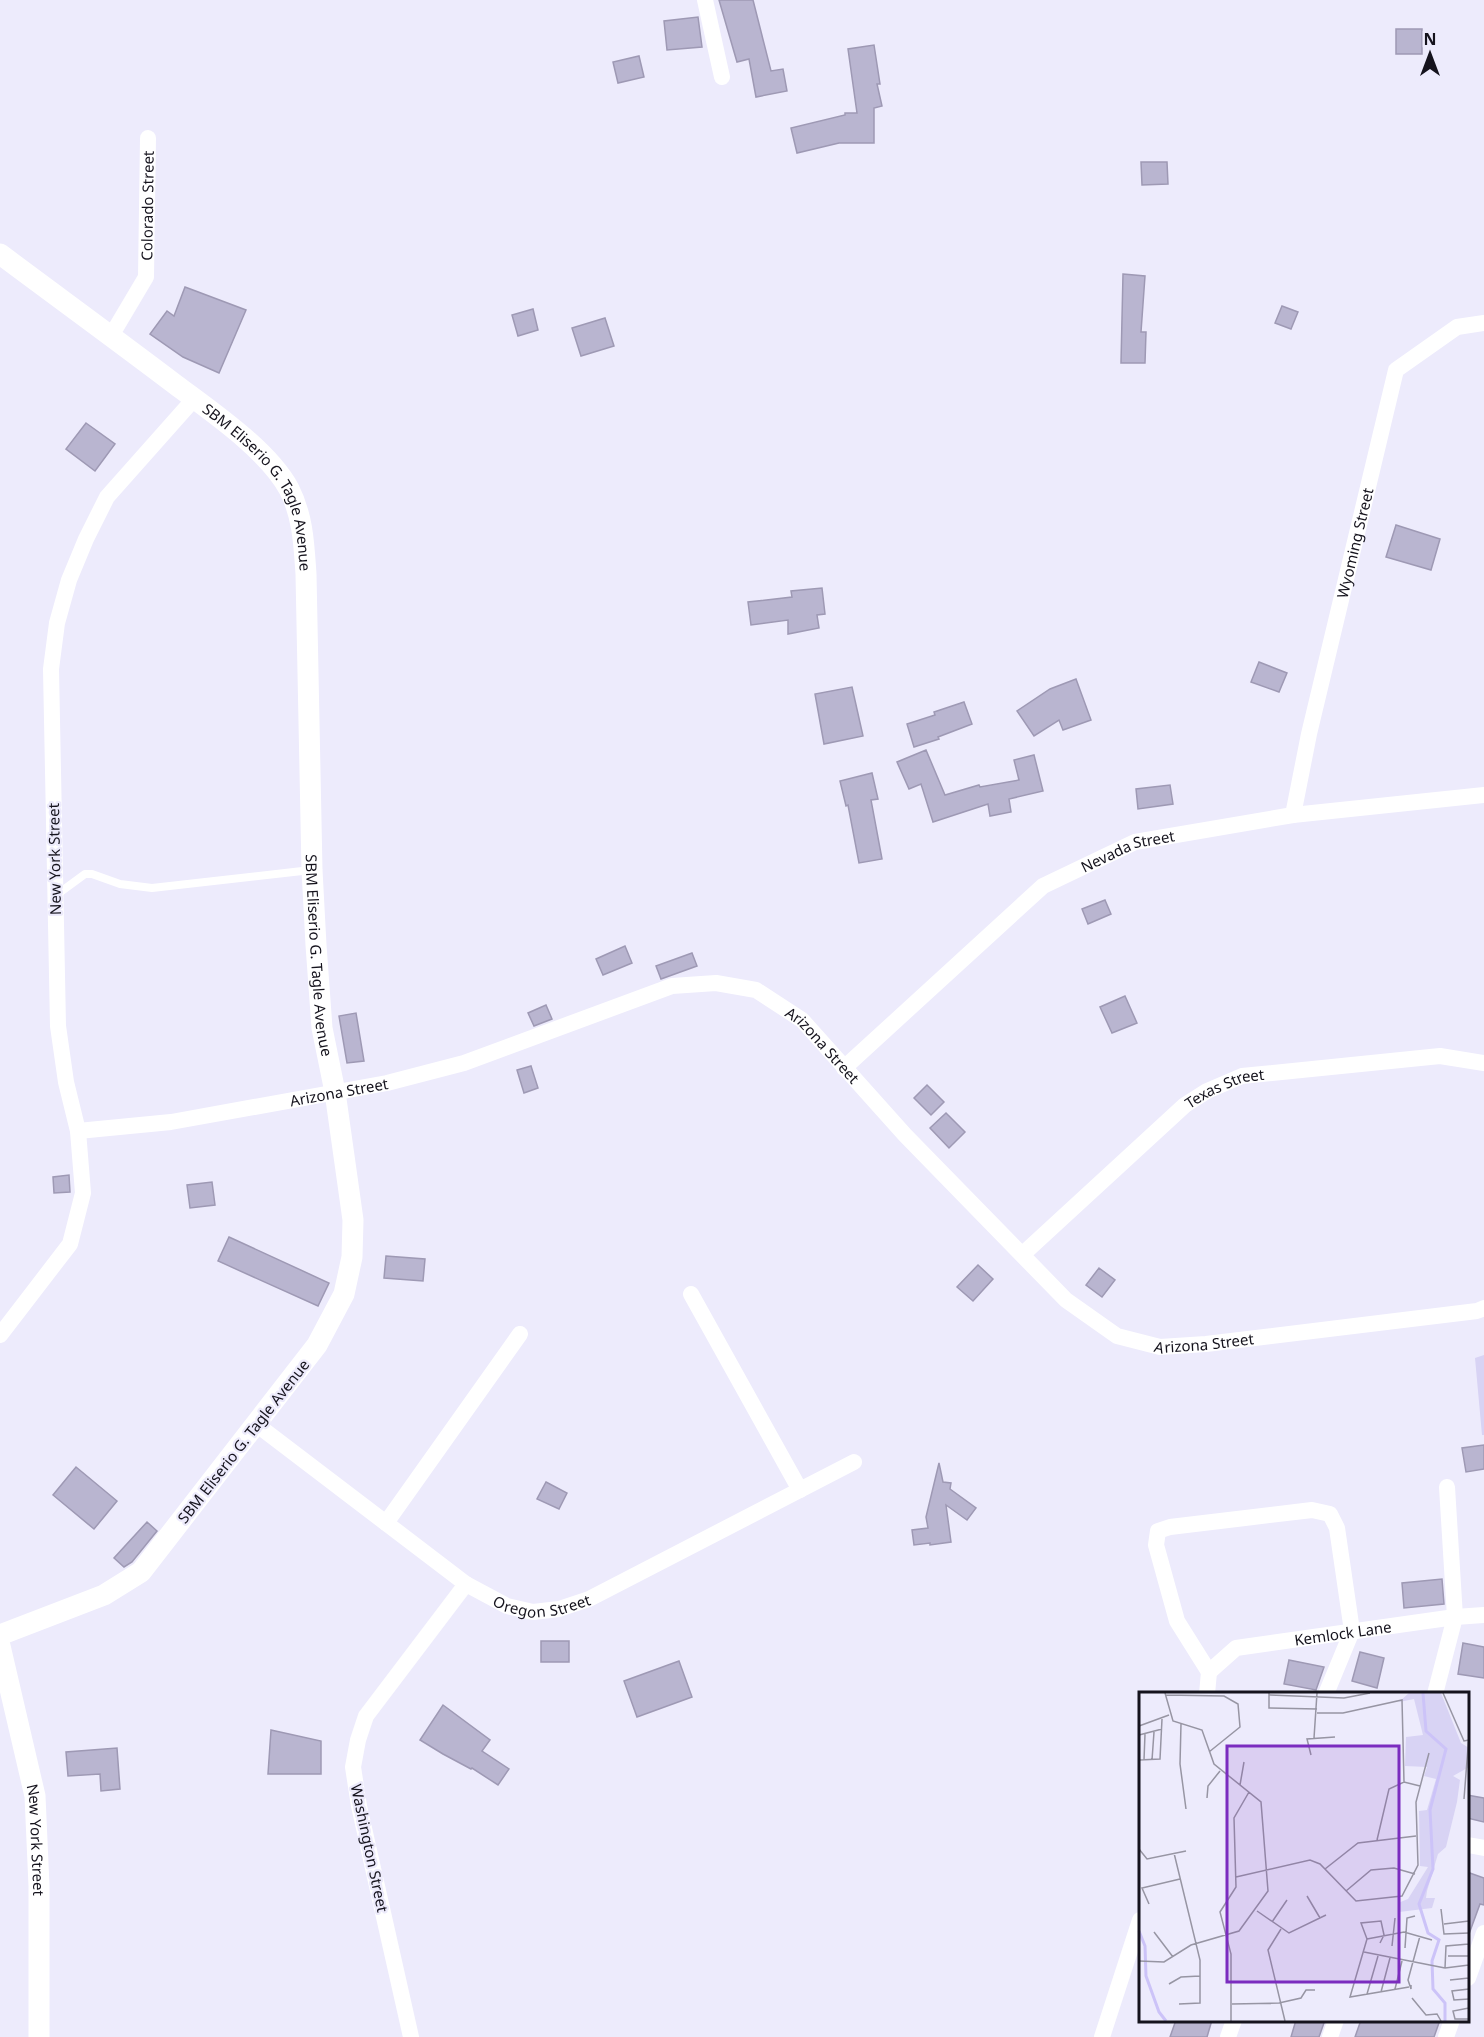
<svg xmlns="http://www.w3.org/2000/svg" width="1484" height="2037" font-family="'Noto Sans',sans-serif">
	<style>
		.green { fill: #d8d3f4 }
		.building { fill: #b9b5d0; stroke: #9e99b4; stroke-width: 1.5 }
		.lines { fill: none; stroke-linecap: round; stroke-linejoin: round }
		.service { stroke: #fff; stroke-width: 8 }
		.minor { stroke: #fff; stroke-width: 16 }
		.tertiary { stroke: #fff; stroke-width: 21 }
		.labels { text-anchor: middle; dominant-baseline: central; stroke-width: 4.5; stroke-linejoin: round; paint-order: stroke }
		.street-label { font-size: 15px; fill: #15131d; stroke: #edebfc }
		.inset-river { fill: none; stroke: #ccc3f8; stroke-width: 3 }
		.inset-road { fill: none; stroke: #9795a3; stroke-width: 1.5 }
		.view { fill: #7b2cbf; fill-opacity: 0.15; stroke: #7b2cbf; stroke-width: 3 }
		.inset-edge { fill: none; stroke: #15131d; stroke-width: 3 }
	</style>
	<rect width="100%" height="100%" fill="#edebfc"/>
	<polygon class="green" points="1484,1355 1484,1435 1482,1435 1475,1358"/>
	<g class="building">
		<polygon points="719,0 753,0 771,71 783,69 787,91 756,97 749,59 737,62"/>
		<polygon points="698,17 702,47 667,50 664,21"/>
		<rect x="1396" y="29" width="26" height="25"/>
		<polygon points="874,45 880,84 877,84 882,106 874,108 874,143 839,143 797,153 791,128 845,115 845,113 857,113 848,49"/>
		<polygon points="639,56 644,77 618,83 613,62"/>
		<polygon points="1141,162 1167,162 1168,184 1142,185"/>
		<polygon points="1123,274 1145,276 1141,332 1146,332 1145,363 1121,363"/>
		<polygon points="185,287 246,310 219,373 183,357 150,334 167,311 174,316"/>
		<polygon points="1282,306 1298,312 1291,329 1275,323"/>
		<polygon points="533,309 538,330 518,336 512,315"/>
		<polygon points="605,318 614,346 581,356 572,328"/>
		<polygon points="86,423 115,444 95,471 66,449"/>
		<polygon points="1396,525 1440,539 1431,570 1386,557"/>
		<polygon points="822,588 825,614 817,615 819,628 788,634 788,620 751,625 748,602 792,597 791,591"/>
		<polygon points="1259,662 1287,673 1279,692 1251,682"/>
		<polygon points="1076,679 1091,720 1063,730 1059,720 1034,736 1017,711 1050,689"/>
		<polygon points="852,687 863,736 824,744 815,694"/>
		<polygon points="964,702 972,724 938,737 939,739 914,747 907,724 935,715 934,712"/>
		<polygon points="926,750 945,795 979,785 980,787 1019,780 1014,760 1034,755 1043,791 1009,799 1011,812 990,816 988,804 933,822 921,784 909,789 897,762"/>
		<polygon points="872,773 878,799 871,800 882,859 859,863 848,805 846,806 840,781"/>
		<polygon points="1170,785 1173,804 1138,809 1136,789"/>
		<polygon points="1105,900 1111,914 1088,924 1082,909"/>
		<polygon points="625,946 632,963 603,975 596,959"/>
		<polygon points="692,953 697,966 661,979 656,966"/>
		<polygon points="1125,996 1137,1023 1112,1033 1100,1007"/>
		<polygon points="546,1005 552,1019 534,1026 528,1013"/>
		<polygon points="356,1013 364,1061 347,1063 339,1016"/>
		<polygon points="531,1066 538,1088 524,1093 517,1070"/>
		<polygon points="927,1085 944,1102 931,1115 914,1098"/>
		<polygon points="946,1113 965,1132 949,1148 930,1128"/>
		<polygon points="69,1175 70,1192 54,1193 53,1177"/>
		<polygon points="212,1182 215,1205 190,1208 187,1185"/>
		<polygon points="229,1237 329,1283 318,1306 218,1261"/>
		<polygon points="386,1256 425,1259 423,1281 384,1278"/>
		<polygon points="978,1265 993,1279 973,1301 957,1287"/>
		<polygon points="1099,1268 1115,1280 1102,1297 1086,1285"/>
		<polygon points="1484,1445 1484,1469 1466,1472 1462,1448"/>
		<polygon points="939,1463 943,1482 951,1483 950,1489 976,1508 967,1520 946,1505 951,1542 930,1545 930,1543 914,1545 912,1530 928,1528 926,1517"/>
		<polygon points="76,1467 117,1501 94,1529 53,1495"/>
		<polygon points="546,1482 567,1493 559,1509 537,1499"/>
		<polygon points="147,1522 157,1531 132,1562 124,1567 114,1558"/>
		<polygon points="1442,1579 1444,1604 1404,1608 1402,1583"/>
		<rect x="541" y="1641" width="28" height="21"/>
		<polygon points="1463,1643 1484,1647 1484,1678 1458,1674"/>
		<polygon points="1360,1652 1384,1658 1377,1688 1352,1681"/>
		<polygon points="1289,1660 1324,1667 1316,1690 1284,1684"/>
		<polygon points="679,1661 692,1697 637,1717 624,1681"/>
		<polygon points="443,1705 490,1740 482,1751 509,1769 498,1785 472,1768 471,1769 443,1754 420,1740"/>
		<polygon points="271,1730 321,1741 321,1774 268,1774"/>
		<polygon points="117,1748 120,1789 101,1791 100,1774 68,1776 66,1752"/>
		<polygon points="1467,1795 1484,1798 1484,1822 1467,1818"/>
		<polygon points="1467,1872 1484,1878 1484,1905 1480,1904 1469,1934 1467,1934"/>
		<polygon points="1176,2020 1212,2020 1207,2037 1170,2037"/>
		<polygon points="1296,2020 1325,2020 1319,2037 1291,2037"/>
		<polygon points="1361,2020 1440,2020 1434,2037 1355,2037"/>
	</g>
	<g class="lines">
		<polyline class="service" points="55,896 85,874 92,874 120,884 152,888 311,870"/>
		<g class="minor">
			<polyline points="705,0 722,77"/>
			<path id="s1" d="M111 336 146 277 148 138"/>
			<path id="s2" d="M1293 815 1309 734 1396 370 1457 327 1484 323"/>
			<path id="s3" d="M844 1068 1043 886 1135 842 1293 815 1484 795"/>
			<path id="s4" d="M78 1131 171 1122 387 1083 464 1063 672 986 716 983 756 990 802 1020 905 1135 1066 1300 1117 1336 1160 1347 1206 1344 1477 1311 1484 1308"/>
			<path id="s5" d="M1023 1254 1185 1105 1207 1091 1242 1076 1440 1056 1484 1063"/>
			<polyline points="691,1294 800,1490"/>
			<polyline points="0,1335 70,1244 83,1193 78,1131 66,1082 58,1026 51,669 57,623 69,580 86,539 107,497 194,399"/>
			<path id="s6" d="M256 1424 466 1584 507 1606 533 1612 559 1609 589 1599 854 1462"/>
			<polyline points="386,1523 520,1334"/>
			<polyline points="1209,1672 1177,1621 1156,1545 1158,1531 1170,1527 1312,1510 1330,1514 1337,1528 1352,1631 1326,1694"/>
			<path id="s7" d="M1209 1672 1236 1648 1455 1617 1484 1615"/>
			<polyline points="1207,1694 1209,1672"/>
			<polyline points="1435,1694 1455,1617 1447,1487"/>
			<polyline points="1468,1845 1484,1848"/>
			<polyline points="1468,1978 1484,1933"/>
			<polyline points="411,2037 359,1806 353,1767 358,1740 366,1716 466,1584"/>
			<polyline points="1102,2037 1140,1920"/>
			<polyline points="1228,2037 1234,2020"/>
			<polyline points="1330,2037 1336,2020"/>
			<polyline points="1446,2037 1452,2020"/>
		</g>
		<g class="tertiary">
			<path id="s8" d="M0 254C59 298 118 341 176 385 212 412 268 450 289 489 303 516 304 545 306 574L312 870 316 945 322 1028 335 1092 353 1220 352 1257 344 1294 317 1345 141 1572 104 1595 0 1635"/>
			<path id="s9" d="M0 1646 35 1796 39 1886V2037"/>
		</g>
	</g>
	<g class="labels">
		<g class="street-label">
			<text stroke="none"><textPath href="#s1" startOffset="140">Colorado Street</textPath></text>
			<text stroke="none"><textPath href="#s8" startOffset="357">SBM Eliserio G. Tagle Avenue</textPath></text>
			<text stroke="none"><textPath href="#s2" startOffset="279">Wyoming Street</textPath></text>
			<text stroke="none"><textPath href="#s3" startOffset="362">Nevada Street</textPath></text>
			<text transform="translate(54 859) rotate(-91)">New York Street</text>
			<text stroke="none"><textPath href="#s8" startOffset="843">SBM Eliserio G. Tagle Avenue</textPath></text>
			<text stroke="none"><textPath href="#s4" startOffset="786">Arizona Street</textPath></text>
			<text stroke="none"><textPath href="#s4" startOffset="264">Arizona Street</textPath></text>
			<text stroke="none"><textPath href="#s5" startOffset="264">Texas Street</textPath></text>
			<text stroke="none"><textPath href="#s4" startOffset="1290">Arizona Street</textPath></text>
			<text transform="translate(243 1441) rotate(-52)">SBM Eliserio G. Tagle Avenue</text>
			<text stroke="none"><textPath href="#s6" startOffset="346">Oregon Street</textPath></text>
			<text stroke="none"><textPath href="#s7" startOffset="144">Kemlock Lane</textPath></text>
			<text stroke="none"><textPath href="#s9" startOffset="198">New York Street</textPath></text>
			<text transform="translate(370 1848) rotate(78)">Washington Street</text>
		</g>
	</g>
	<g transform="translate(1139 1692)">
		<rect width="330" height="330" fill="#edebfc"/>
		<path d="M270 1H302L322 51 330 56V75L314 84 321 88 318 110 307 155 299 162 288 199 287 206H296L293 216 260 220 259 211 269 207 289 175 281 174 280 119 288 118 297 87 285 84 288 75 266 74 267 45 284 43 275 7 260 10Z" fill="#d8d3f4"/>
		<path class="inset-river" d="M284 1 287 39 307 57 291 118 294 177 280 212 289 241 300 248 293 269 294 297 306 311V329M0 239 6 254 7 284 20 320 27 329"/>
		<path class="inset-road" d="M130 1V16L178 17M304 1 325 49 330 48M27 3 85 4 99 12 101 35 70 60M130 3 205 6 231 1M178 21H204L263 8 265 90M42 32 41 72 47 117M0 34 30 23M0 43 23 37M175 46 178 1M172 63 168 47 196 45M0 68 21 67 23 27M5 68 6 42M13 68 15 40M101 93 105 70M68 106 69 94 81 79M325 107 330 43M238 148 250 97 265 90 281 94M0 157 8 167 47 159M35 161 61 268V311L40 312M186 177 219 151 277 144M97 185 171 168 181 172 217 209 263 204 279 173 277 110 290 61M207 199 232 178 255 176 276 182M168 204 181 226M10 212 3 196 41 187M302 217 305 242 330 241M118 219 150 241 187 223M133 230 148 208M305 232 330 229M142 237 129 258 146 329M15 240 34 265M228 247 211 305 270 295M228 247 265 240 293 248M228 247 222 231 242 229 245 243 241 251M330 249V291M253 254 256 226M266 256 268 226 276 224M225 260 306 276M309 264H330M0 269 25 270 52 253 100 239 129 199 122 110 75 72 63 38 34 29 26 1M306 276 307 254 330 252M306 276 330 273M311 288 330 286M30 292 42 285 61 284M272 293V297L269 288 281 244M256 297 263 269M330 297 313 299 315 308 330 307M242 300 251 266M228 302 239 264M273 306 287 323 298 322 302 329M93 312 140 311 162 306 167 298H176M330 316 314 319 316 327H330M92 329V262L81 220 97 195 95 126 110 100"/>
		<path class="view" d="M88 54H260V290H88Z"/>
		<rect width="330" height="330" class="inset-edge"/>
	</g>
	<g transform="translate(1430 54)" stroke="#edebfc" stroke-width="4.5" paint-order="stroke">
	<path d="M0-4.5L10 22L0 15L-10 22Z" fill="#15131d"/>
	<text y="-9" font-size="16" font-weight="bold" text-anchor="middle" fill="#15131d">N</text>
	</g>
</svg>
